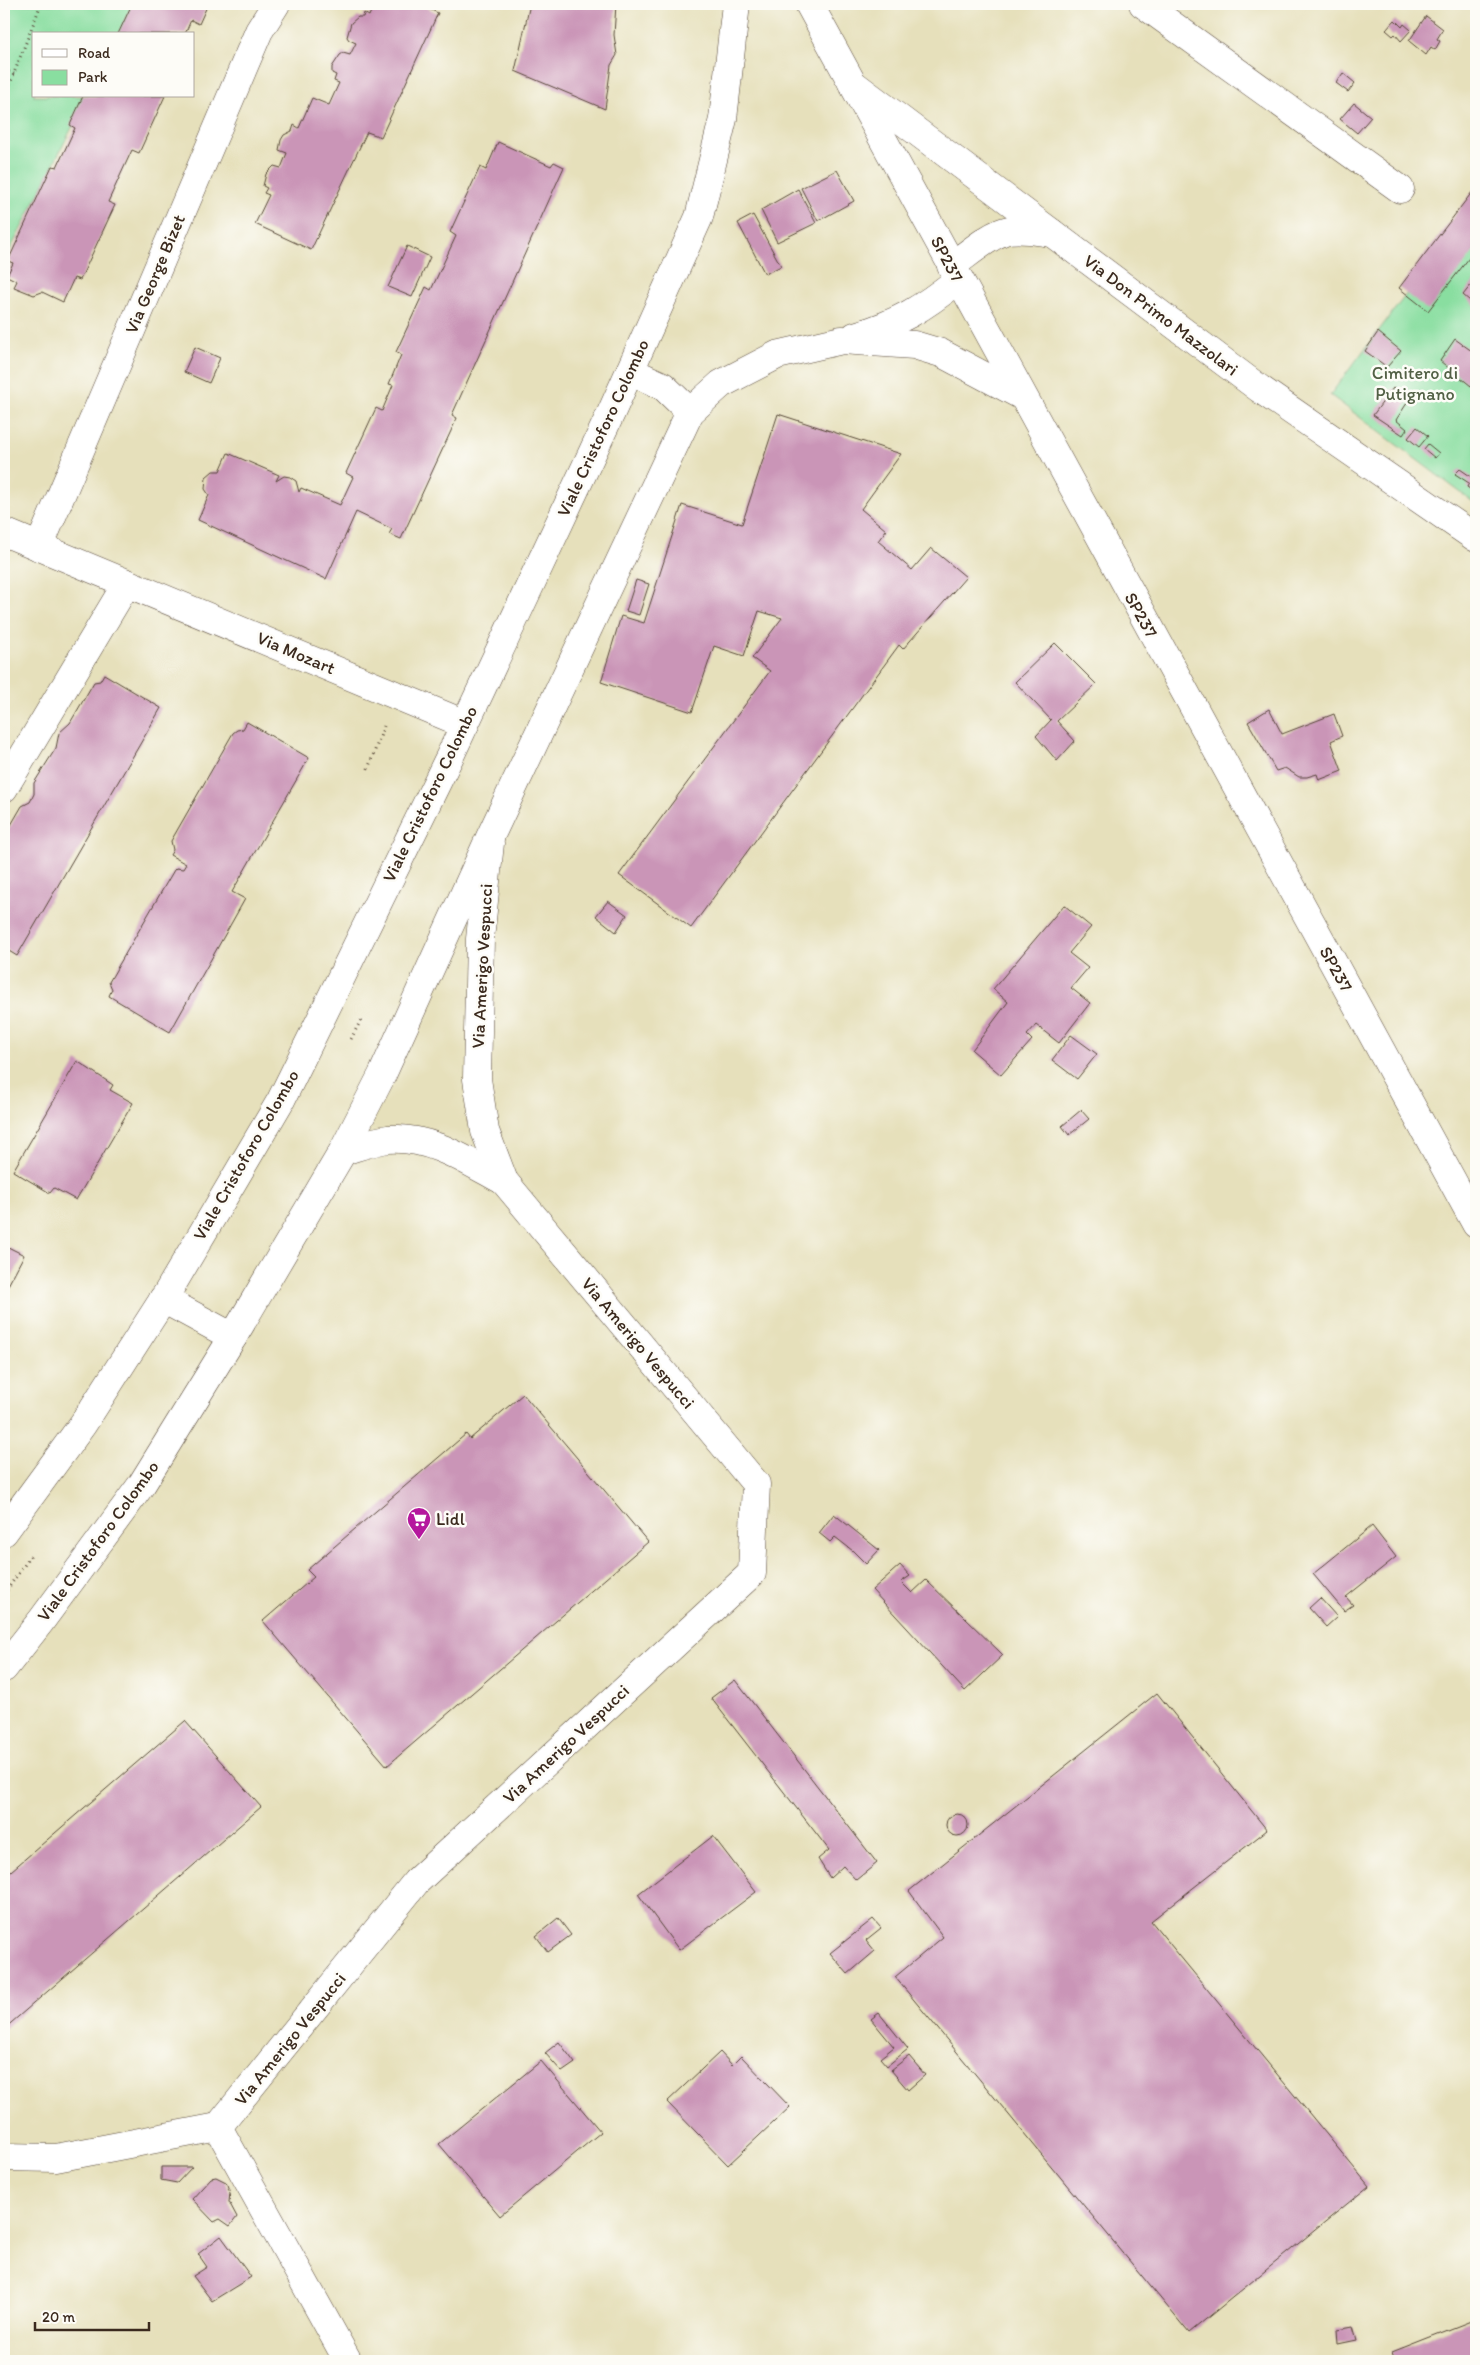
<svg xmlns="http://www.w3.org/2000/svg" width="1480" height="2365" font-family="Itim,sans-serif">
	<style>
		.green { fill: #89dea0; stroke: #62845f }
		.building { fill: #ca95b7 }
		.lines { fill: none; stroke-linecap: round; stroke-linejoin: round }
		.minor-casing { stroke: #554536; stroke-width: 29 }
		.major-casing { stroke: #554536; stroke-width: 29 }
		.path { stroke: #554536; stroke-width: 3; stroke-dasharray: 1 4; stroke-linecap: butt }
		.minor { stroke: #fff; stroke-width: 28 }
		.major { stroke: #fff; stroke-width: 28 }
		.labels { text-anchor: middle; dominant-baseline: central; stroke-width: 5; stroke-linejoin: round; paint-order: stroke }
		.street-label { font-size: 18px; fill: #3b2a1e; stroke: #fdfcf7 }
		.park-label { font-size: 18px; fill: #526045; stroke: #fdfcf7 }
		.poi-label { font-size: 18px; fill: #3b2a1e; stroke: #fdfcf7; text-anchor: start }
	</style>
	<rect width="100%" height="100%" fill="#fdfcf7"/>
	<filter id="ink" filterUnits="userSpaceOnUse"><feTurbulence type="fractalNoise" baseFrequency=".02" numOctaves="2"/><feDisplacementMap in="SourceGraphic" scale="10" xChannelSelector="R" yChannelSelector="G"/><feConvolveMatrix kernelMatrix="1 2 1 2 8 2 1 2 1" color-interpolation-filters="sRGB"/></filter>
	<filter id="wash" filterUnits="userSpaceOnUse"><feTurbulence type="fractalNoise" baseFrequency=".0096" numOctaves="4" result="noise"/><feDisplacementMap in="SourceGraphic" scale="20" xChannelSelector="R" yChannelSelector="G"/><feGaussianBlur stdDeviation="1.12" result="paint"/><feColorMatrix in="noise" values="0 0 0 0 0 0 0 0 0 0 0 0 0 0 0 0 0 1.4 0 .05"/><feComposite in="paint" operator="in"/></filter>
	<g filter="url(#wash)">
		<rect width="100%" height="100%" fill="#e6e0bb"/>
		<g class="green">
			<polygon points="4,4 135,4 120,34 34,34 34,96 88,96 4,262"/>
			<polygon points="1476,202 1476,504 1330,395"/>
		</g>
		<g id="blocks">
			<g class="building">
				<polygon points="132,4 208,4 199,24 191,20 185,34 118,34"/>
				<polygon points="374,4 418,4 438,13 381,137 367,132 311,250 255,224 269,195 264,193 267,188 263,186 266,174 274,166 281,168 287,153 279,150 281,140 284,135 292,131 294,125 299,128 312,98 329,105 339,83 334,81 336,75 332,73 332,67 340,55 343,53 350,55 356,43 349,40 347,37 351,23 358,17 363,17 364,13 369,16"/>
				<polygon points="530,4 616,4 614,35 617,55 611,65 605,109 515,71"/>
				<polygon points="1426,16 1443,29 1437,39 1440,41 1435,50 1431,47 1426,55 1409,41"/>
				<polygon points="1395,20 1402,27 1404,24 1411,30 1401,41 1395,34 1393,36 1386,30"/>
				<polygon points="1343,73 1355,83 1348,92 1336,83"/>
				<polygon points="83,96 165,96 139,153 132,150 108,202 115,205 80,280 74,278 63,302 42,292 34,295 14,287 17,281 7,276 13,263 8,261 52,166 57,167 75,128 70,125"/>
				<polygon points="1354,103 1371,117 1357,133 1340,119"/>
				<polygon points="498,142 551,166 554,162 564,167 452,415 457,418 401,539 389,534 392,529 356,512 326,579 198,520 209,495 205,489 206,477 213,471 220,471 228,453 279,475 276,481 284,476 290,477 296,481 299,492 301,488 340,505 353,477 346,473 376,408 382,411 393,385 389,384 401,355 396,352 426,287 431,290 456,236 450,232 480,167 486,170"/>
				<polygon points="837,170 854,201 818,221 801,188"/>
				<polygon points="1476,187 1476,249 1428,311 1399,288"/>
				<polygon points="798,189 816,223 777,242 761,210"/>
				<polygon points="753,215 781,266 765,274 738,223"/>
				<polygon points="407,246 430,257 412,297 388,287"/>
				<polygon points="1475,280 1476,281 1476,306 1463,295"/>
				<polygon points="1378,332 1401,351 1387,367 1365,351"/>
				<polygon points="1455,339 1476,354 1476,390 1440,361"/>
				<polygon points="195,347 220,358 209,383 184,372"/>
				<polygon points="1393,388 1409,400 1396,420 1407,429 1403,435 1373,415"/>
				<polygon points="778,414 901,454 861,509 886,530 878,541 912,570 931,548 966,577 903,649 899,645 691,928 619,875 770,671 752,658 782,618 759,611 744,656 714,646 692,712 601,682 621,616 644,623 682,505 742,524"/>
				<polygon points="1417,427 1428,436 1419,447 1408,438"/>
				<polygon points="1428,444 1439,453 1435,458 1424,449"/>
				<polygon points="1460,469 1473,478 1476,474 1476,493 1467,487 1469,483 1455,474"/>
				<polygon points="636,580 649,584 639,615 626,611"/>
				<polygon points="1055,643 1096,684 1057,721 1075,741 1057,761 1036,736 1051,720 1015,682"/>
				<polygon points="104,674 161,708 17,956 4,948 4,837 22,806 30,802 34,794 34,783 56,748 59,733 70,723 94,682 100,681"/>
				<polygon points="1269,709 1282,734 1334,714 1342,736 1331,741 1342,771 1319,780 1317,774 1307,777 1299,777 1285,768 1276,771 1248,722"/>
				<polygon points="247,722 309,758 232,892 245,899 170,1032 109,996 112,989 109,982 174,870 176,868 183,869 186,864 170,855 173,850 171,841 233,733 237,730 243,729"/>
				<polygon points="608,901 627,915 616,932 596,916"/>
				<polygon points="1064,905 1091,927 1069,953 1088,968 1071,988 1090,1003 1059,1043 1036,1025 1027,1035 1032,1040 1001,1075 972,1050 1008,1002 993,989"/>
				<polygon points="1071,1035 1097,1054 1077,1079 1052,1060"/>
				<polygon points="77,1061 113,1085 110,1090 133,1103 76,1200 54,1188 50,1193 13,1171"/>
				<polygon points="1081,1110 1089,1119 1069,1135 1062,1126"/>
				<polygon points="10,1248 24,1255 4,1293 4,1251 6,1252"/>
				<polygon points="523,1394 648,1542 387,1766 263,1621 314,1577 307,1570 466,1434 470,1439"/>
				<polygon points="834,1514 879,1550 866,1564 853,1551 835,1537 830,1542 819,1533"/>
				<polygon points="1372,1526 1396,1557 1346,1597 1353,1605 1344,1611 1313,1574"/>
				<polygon points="900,1565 910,1576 901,1582 912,1593 926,1580 1003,1655 965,1691 872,1590"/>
				<polygon points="1320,1598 1337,1617 1326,1627 1309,1608"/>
				<polygon points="735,1680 877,1863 856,1880 843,1866 830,1878 818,1859 829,1850 711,1698"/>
				<polygon points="1157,1693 1267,1830 1151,1921 1369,2186 1189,2333 895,1977 943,1937 909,1891"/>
				<polygon points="185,1721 261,1807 4,2029 4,1877"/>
				<circle cx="957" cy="1825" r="11"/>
				<polygon points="713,1836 756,1892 679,1950 638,1894"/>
				<polygon points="558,1918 571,1935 548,1952 536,1936"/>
				<polygon points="873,1919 881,1928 866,1940 875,1951 848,1974 830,1953"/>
				<polygon points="879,2013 908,2049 887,2066 880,2058 894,2047 871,2019"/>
				<polygon points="559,2042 575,2063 562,2072 545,2053"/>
				<polygon points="720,2052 732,2065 741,2056 790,2107 728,2165 667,2102"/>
				<polygon points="909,2056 925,2075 908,2090 891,2070"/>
				<polygon points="541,2061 601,2132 500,2216 439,2144"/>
				<polygon points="161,2167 192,2167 177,2183 161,2180"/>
				<polygon points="216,2177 226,2182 230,2193 229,2202 237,2217 230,2226 220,2219 214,2222 192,2199 211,2178"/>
				<polygon points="221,2236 251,2277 212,2301 193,2276 207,2267 198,2254"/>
				<polygon points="1476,2319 1476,2361 1395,2361 1392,2352"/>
				<polygon points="1353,2326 1357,2340 1338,2344 1337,2329"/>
			</g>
		</g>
	</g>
	<g filter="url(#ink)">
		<use href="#blocks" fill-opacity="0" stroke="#554536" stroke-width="1"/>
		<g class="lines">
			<g class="minor-casing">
				<g id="minor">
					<polyline points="1143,4 1400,189"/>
					<polyline points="852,83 1260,389 1476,538"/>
					<path d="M951 266C966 256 991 233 1009 230 1023 228 1038 231 1052 233"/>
					<polyline points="4,532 465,724"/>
					<polyline points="39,547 259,31 276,4"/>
					<polyline points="4,788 127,583"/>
					<path d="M343 1151C357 1147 373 1141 388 1139 431 1136 467 1161 504 1181"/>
					<polyline points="163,1299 233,1337"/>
					<polyline points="218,2127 348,2361"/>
					<polyline points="4,2157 56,2158 218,2127 416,1882 752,1573 756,1484 504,1181 485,1131 477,1079 480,939 490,843"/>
				</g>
			</g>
			<g class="major-casing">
				<g id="major">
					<polyline points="809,4 1476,1224"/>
					<path d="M855 336C899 323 923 308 958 280"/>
					<polyline points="630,371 663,386 690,412"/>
					<polyline points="4,1532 83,1424 166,1295 281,1100 450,756 611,413 699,217 723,119 736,4"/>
					<polyline points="4,1668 41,1621 142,1484 233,1337 343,1151 382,1075 490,837 690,412 721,384 777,355 842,340 914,345 941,353 1022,396"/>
				</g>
			</g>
			<g class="path">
				<polyline points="4,70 14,74"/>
				<polyline points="4,99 41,4"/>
				<polyline points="368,769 384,726"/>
				<polyline points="351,1039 362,1018"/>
				<polyline points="4,1594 32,1554"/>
			</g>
			<use href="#minor" class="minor"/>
			<use href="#major" class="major"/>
		</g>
	</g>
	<defs>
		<g id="supermarket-pin" transform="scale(1.25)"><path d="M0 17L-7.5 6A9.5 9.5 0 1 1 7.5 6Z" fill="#b5179e" stroke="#fdfcf7"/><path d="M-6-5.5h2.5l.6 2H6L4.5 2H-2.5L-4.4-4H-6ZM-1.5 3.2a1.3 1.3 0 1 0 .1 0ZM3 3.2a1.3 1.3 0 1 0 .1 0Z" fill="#fff"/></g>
	</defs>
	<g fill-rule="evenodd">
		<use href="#supermarket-pin" x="419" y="1519"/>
	</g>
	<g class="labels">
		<g class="street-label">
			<text transform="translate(947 259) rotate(62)">SP237</text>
			<text transform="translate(155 274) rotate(-67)">Via George Bizet</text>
			<text transform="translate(1161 315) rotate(37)">Via Don Primo Mazzolari</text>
			<text transform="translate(603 428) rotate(-65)">Viale Cristoforo Colombo</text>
			<text transform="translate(1141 615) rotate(61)">SP237</text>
			<text transform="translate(296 653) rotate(23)">Via Mozart</text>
			<text transform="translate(430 794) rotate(-64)">Viale Cristoforo Colombo</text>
			<text transform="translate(482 966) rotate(-87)">Via Amerigo Vespucci</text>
			<text transform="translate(1336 969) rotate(61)">SP237</text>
			<text transform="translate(246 1155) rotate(-60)">Viale Cristoforo Colombo</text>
			<text transform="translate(638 1343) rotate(50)">Via Amerigo Vespucci</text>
			<text transform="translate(98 1541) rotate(-54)">Viale Cristoforo Colombo</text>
			<text transform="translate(566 1744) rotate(-43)">Via Amerigo Vespucci</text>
			<text transform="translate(290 2039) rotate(-51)">Via Amerigo Vespucci</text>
		</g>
		<g class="park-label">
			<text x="1415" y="373">Cimitero di<tspan x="1415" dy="21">Putignano</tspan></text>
		</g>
		<g class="poi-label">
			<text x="436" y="1519">Lidl</text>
		</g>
	</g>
	<rect width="1480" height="2365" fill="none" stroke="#fdfcf7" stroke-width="20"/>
	<rect x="32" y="32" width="162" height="65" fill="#fdfcf7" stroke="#afa8a0"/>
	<rect x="42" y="49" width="25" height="8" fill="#ffffff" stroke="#afa8a0"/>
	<text x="78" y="58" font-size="15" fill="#3b2a1e">Road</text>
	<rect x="42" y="70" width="25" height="15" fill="#89dea0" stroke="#afa8a0"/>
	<text x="78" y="82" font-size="15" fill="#3b2a1e">Park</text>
	<path d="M35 2322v8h114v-8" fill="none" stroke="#3b2a1e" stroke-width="2.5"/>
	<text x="42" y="2322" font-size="15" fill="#3b2a1e" stroke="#fdfcf7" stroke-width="4" paint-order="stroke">20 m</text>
</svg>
